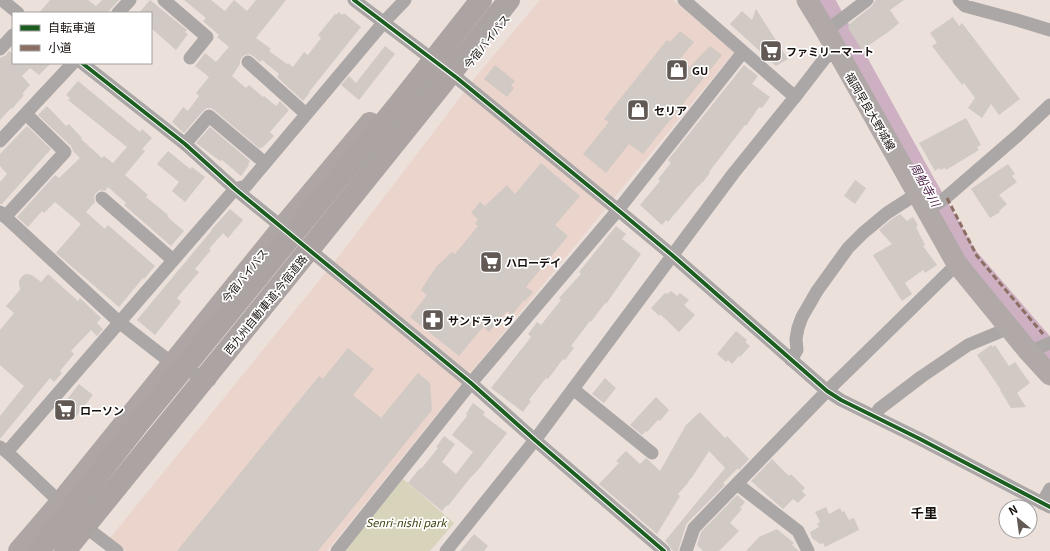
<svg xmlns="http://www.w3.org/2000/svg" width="1050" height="551" font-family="Georgia,'Noto Sans JP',serif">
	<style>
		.built { fill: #ead4cb }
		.green { fill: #d8d3bb }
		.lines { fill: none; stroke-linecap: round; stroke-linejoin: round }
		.river { stroke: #cdb0c2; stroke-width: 22 }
		.building { fill: #d1c9c3 }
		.minor { stroke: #aba7a6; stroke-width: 13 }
		.primary { stroke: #b0a9a7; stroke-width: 21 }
		.trunk { stroke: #aea6a4; stroke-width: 22 }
		.motorway-bridge { stroke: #aba4a2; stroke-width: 22 }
		.quiet { stroke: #8d6e63; stroke-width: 3; stroke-dasharray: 6 3; stroke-linecap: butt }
		.cycleway-casing { stroke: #fff; stroke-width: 6 }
		.cycleway { stroke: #1b5e20; stroke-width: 4 }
		.labels { text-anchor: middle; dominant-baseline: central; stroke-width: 3.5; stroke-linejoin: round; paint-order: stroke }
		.street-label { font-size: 11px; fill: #17100d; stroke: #fff }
		.poi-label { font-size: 11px; font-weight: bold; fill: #17100d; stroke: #fff; text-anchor: start }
		.park-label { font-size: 11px; font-style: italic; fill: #42410f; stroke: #fff }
		.water-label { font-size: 12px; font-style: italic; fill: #471b40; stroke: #fff }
		.quarter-label { font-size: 13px; font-weight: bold; fill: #17100d; stroke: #fff }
	</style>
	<rect width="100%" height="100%" fill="#ece0db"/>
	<polygon class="built" points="540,0 673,0 734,52 454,393 327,551 126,551 110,538 336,260 478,74"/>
	<polygon class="green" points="403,479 454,523 430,551 345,551"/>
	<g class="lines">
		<polyline class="river" points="823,0 923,181 966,256 1050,353"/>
	</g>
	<g class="building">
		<polygon points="50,0 88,0 96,6 102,0 119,0 107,13 39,13"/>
		<polygon points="150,0 187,30 185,32 188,34 176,50 151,28 151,13 139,13"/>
		<polygon points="184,0 211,0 225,11 234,0 247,11 256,0 286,0 256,38 271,49 269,51 287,64 288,63 293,67 304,52 308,55 321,38 318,35 335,14 336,15 339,12 342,15 344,13 361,27 309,92 310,92 303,101 277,77 279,74 262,60 260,62 253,56 249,54 245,55 242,57 240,61 240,64 232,76 246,88 249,85 263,97 264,96 276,106 280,101 289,110 270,132 274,136 262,148 261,147 260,149 214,110 211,108 207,108 203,111 184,133 172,122 183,107 188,111 199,96 196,93 209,77 195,66 205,53 216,62 229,47 217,37 219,35 203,21 206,18"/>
		<polygon points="876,0 904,0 890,10 899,23 891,30 862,50 848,28 849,27 848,25 872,6 875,1"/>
		<polygon points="756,9 788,59 776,66 730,24 742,11 752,20"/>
		<polygon points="953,17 959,26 962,23 1020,99 999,115 991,104 982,118 968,108 975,98 964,83 962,85 932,46 937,43 930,33"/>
		<polygon points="680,31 694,42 680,59 690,67 710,46 722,55 643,154 629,144 606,173 583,154 609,122 604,119 667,40 670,42"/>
		<polygon points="385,46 395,54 359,100 341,85 349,76 356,83"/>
		<polygon points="9,51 13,54 13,63 51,63 39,75 30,68 22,76 30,85 22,94 24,95 12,109 11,108 0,120 0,58 6,55"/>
		<polygon points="495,65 515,81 511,85 514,88 507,97 484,79"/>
		<polygon points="744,65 758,76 752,84 770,97 762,108 759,107 746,126 745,125 709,172 710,173 702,183 702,182 699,186 698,186 668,222 666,220 662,225 640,205 660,181 658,179 671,163 668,160"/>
		<polygon points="78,81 140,132 142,129 152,138 142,149 145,151 125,175 148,195 146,197 168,215 167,216 172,221 184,231 171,246 124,205 126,203 108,187 105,191 100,190 96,193 94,197 95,202 86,212 105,229 108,225 155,266 144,279 143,278 119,307 56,253 81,224 55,202 44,213 42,211 28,227 17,217 55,175 59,178 80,158 73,151 71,146 38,115 47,106 66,126 69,124 82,138 81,139 102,158 104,156 113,163 127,147 68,100 70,98 66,95"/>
		<polygon points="966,118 981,145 977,147 979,150 946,170 945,168 940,170 939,168 935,171 919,143"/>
		<polygon points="27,126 51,149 2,204 0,204 0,182 7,174 0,166 0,154"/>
		<polygon points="210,127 250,161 248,164 249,165 241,176 222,160 220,161 196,143"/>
		<polygon points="168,151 190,169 192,167 205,177 185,202 172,191 179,182 157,164"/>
		<polygon points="541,163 580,196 555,225 568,236 526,287 533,292 525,301 524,300 512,315 507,311 489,332 483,327 459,356 410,317 427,295 421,290 436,267 452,252 455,254 478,226 475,224 478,219 471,213 480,202 485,206 507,185 515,194"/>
		<polygon points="1008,164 1015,174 1012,176 1017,182 999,195 1007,204 999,211 1000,212 990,218 971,189"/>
		<polygon points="855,180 866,188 855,204 844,196"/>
		<polygon points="230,209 243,220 228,238 223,233 209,249 211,250 195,269 199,272 177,298 181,302 155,335 137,320 212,230 211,230"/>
		<polygon points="900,214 907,221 913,217 918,225 916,227 925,245 923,246 937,265 925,273 923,270 905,283 912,294 902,301 873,255 892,244 879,230 892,219"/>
		<polygon points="616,226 626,234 622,239 641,254 606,304 605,303 591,322 590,321 571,346 574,348 565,360 563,359 548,379 546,378 529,400 531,401 523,412 491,388 531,337 528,334 537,322 541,325 561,300 559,298 581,274 579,272"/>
		<polygon points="26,274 32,275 41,282 48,274 78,301 80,298 101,318 97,323 103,329 97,336 91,330 71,351 74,354 60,371 62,373 54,382 50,378 0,439 0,416 24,386 0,365 0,330 14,313 6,306 20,290 19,284 19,281 22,276"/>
		<polygon points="671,291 677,296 680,293 689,300 684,305 695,315 679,332 660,314 659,316 651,308 665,293 667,294"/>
		<polygon points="736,331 747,340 745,342 750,346 740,357 739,356 732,364 728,360 726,362 717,354"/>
		<polygon points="991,345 993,347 995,345 1009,366 1015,362 1030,383 1017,393 1026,407 1011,408 1000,390 1001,390 977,355"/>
		<polygon points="348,348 374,369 353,395 381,418 418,373 430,383 432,410 318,551 177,551 319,376 323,379"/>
		<polygon points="605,378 616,388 604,403 592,394"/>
		<polygon points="79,384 93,395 72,422 58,411"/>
		<polygon points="656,397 669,410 660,421 658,420 647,432 646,431 642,435 630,425"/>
		<polygon points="473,403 485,412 483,415 507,433 478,470 471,477 448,506 447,505 442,511 408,483 420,468 421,469 438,448 436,447 444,436 455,444 442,462 456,474 473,452 452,435 467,416 466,414"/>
		<polygon points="700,412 725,438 727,436 749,459 739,470 738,468 723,483 725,485 688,522 686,525 678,551 674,551 672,550 669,545 665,541 725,468 709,451 691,479 690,479 687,484 678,494 680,496 657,534 599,484 619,463 616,461 626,451 640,464 646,458 660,471 686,425"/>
		<polygon points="772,459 789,476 791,474 805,488 802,491 806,495 798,503 793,499 783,509 751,481"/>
		<polygon points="737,495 745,502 740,508 742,509 730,523 739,531 719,551 703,551 697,545 701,532"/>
		<polygon points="826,507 829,514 840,508 842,512 844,511 849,520 854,518 859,530 825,547 823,543 820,544 812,538 810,532 819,527 817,524 820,522 815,512"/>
		<polygon points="777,529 794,543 792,545 799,551 746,551 759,537"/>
		<polygon points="474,534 488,546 484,551 460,551"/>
	</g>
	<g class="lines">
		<g class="minor">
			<polyline points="2,0 18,13"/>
			<polyline points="164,0 207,37 190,58"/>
			<polyline points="354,0 457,78 618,210 672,255 827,391 841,400 920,439 1050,507"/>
			<polyline points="684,0 795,97"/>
			<polyline points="959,0 965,6 1017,20 1050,30"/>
			<polyline points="118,13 130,0"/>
			<polyline points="826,31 867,0"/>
			<polyline points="0,49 13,35"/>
			<polyline points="248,62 306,114"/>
			<polyline points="82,63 185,144 235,189 288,232"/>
			<polyline points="0,141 73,63"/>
			<polyline points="185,144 209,116 265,163"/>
			<polyline points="102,198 173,260"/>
			<polyline points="927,210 943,200 1017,136 1050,105"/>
			<polyline points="0,212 119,322 173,364 210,380"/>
			<polyline points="5,217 65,152 26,114"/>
			<polyline points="305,246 471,383 535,440 664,551"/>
			<polyline points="1029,352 1050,343"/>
			<polyline points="791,360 797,350 796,339 798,328 802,317 817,291 848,248 863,233 887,213 918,193"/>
			<polyline points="573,389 652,453"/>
			<polyline points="875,416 879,409 921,377 968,345 1009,328"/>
			<polyline points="0,447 7,452 65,507"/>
			<polyline points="7,452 235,189 246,186 384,22 405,0"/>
			<polyline points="737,484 798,531 808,551"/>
			<polyline points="1042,503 1050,489"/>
			<polyline points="81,522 92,532 117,551"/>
			<polyline points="337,551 471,383 618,210 743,52"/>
			<polyline points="446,551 535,440 733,174 795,97 825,58 837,50"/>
			<polyline points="686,551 694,528 827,391 957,264"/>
		</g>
		<polyline class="primary" points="807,0 826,31 957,264 1029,352 1050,375"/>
		<polyline class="trunk" points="19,551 61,502 283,227 370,123"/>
		<g class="motorway-bridge">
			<polyline points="39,551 138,424 399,104 481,0"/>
			<path d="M65 551C213 367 363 185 509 0"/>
		</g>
		<polyline class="quiet" points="947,198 977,256 1043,334"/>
		<g class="cycleway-casing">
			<g id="cycleway">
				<polyline points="354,0 457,78 618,210 672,255 827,391 841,400 920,439 1050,507"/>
				<polyline points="82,63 185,144 235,189 471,383 535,440 664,551"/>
			</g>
		</g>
		<use href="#cycleway" class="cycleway"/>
	</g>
	<defs>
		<g id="supermarket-square" transform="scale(1.15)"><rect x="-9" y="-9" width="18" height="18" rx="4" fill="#625955" stroke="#fff"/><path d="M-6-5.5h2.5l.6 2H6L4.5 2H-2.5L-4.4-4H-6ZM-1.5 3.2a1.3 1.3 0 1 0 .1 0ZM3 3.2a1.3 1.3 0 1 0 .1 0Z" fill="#fff"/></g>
		<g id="shop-square" transform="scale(1.15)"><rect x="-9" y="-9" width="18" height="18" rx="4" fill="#625955" stroke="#fff"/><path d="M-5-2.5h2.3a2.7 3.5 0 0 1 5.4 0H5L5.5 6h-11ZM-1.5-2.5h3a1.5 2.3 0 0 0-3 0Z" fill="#fff"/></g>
		<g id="pharmacy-square" transform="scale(1.15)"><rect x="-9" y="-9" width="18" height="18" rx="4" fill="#625955" stroke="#fff"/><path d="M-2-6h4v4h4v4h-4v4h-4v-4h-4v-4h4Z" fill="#fff"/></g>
	</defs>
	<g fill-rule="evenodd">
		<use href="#supermarket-square" x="771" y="51"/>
		<use href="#shop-square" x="677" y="70"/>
		<use href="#shop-square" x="638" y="110"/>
		<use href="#supermarket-square" x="491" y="262"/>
		<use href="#pharmacy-square" x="433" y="320"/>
		<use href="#supermarket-square" x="65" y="410"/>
	</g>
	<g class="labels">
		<g class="street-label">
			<text transform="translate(486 41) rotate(-51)">今宿バイパス</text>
			<text transform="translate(871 111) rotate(60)">福岡早良大野城線</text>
			<text transform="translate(244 275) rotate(-51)">今宿バイパス</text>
			<text transform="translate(265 304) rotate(-51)">西九州自動車道;今宿道路</text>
		</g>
		<g class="poi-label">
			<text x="786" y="51">ファミリーマート</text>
			<text x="692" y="70">GU</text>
			<text x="654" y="110">セリア</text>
			<text x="506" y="262">ハローデイ</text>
			<text x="448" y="320">サンドラッグ</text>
			<text x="80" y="410">ローソン</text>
		</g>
		<g class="park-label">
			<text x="406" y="522">Senri-nishi park</text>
		</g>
		<g class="water-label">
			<text transform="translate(926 184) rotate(61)">周船寺川</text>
		</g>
		<g class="quarter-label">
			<text x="924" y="512">千里</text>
		</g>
	</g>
	<rect x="12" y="12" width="140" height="52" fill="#ffffff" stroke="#a29f9e"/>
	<rect x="20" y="25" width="20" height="6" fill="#1b5e20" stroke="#a29f9e"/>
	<text x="48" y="32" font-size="12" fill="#17100d">自転車道</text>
	<rect x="20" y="45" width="20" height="6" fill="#8d6e63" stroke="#a29f9e"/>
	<text x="48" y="52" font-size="12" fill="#17100d">小道</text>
	<g transform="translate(1018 519) rotate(331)"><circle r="19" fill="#ffffff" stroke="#a29f9e"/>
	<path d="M0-3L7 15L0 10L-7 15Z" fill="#625955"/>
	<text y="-6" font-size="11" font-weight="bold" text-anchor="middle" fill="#17100d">N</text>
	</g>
</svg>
